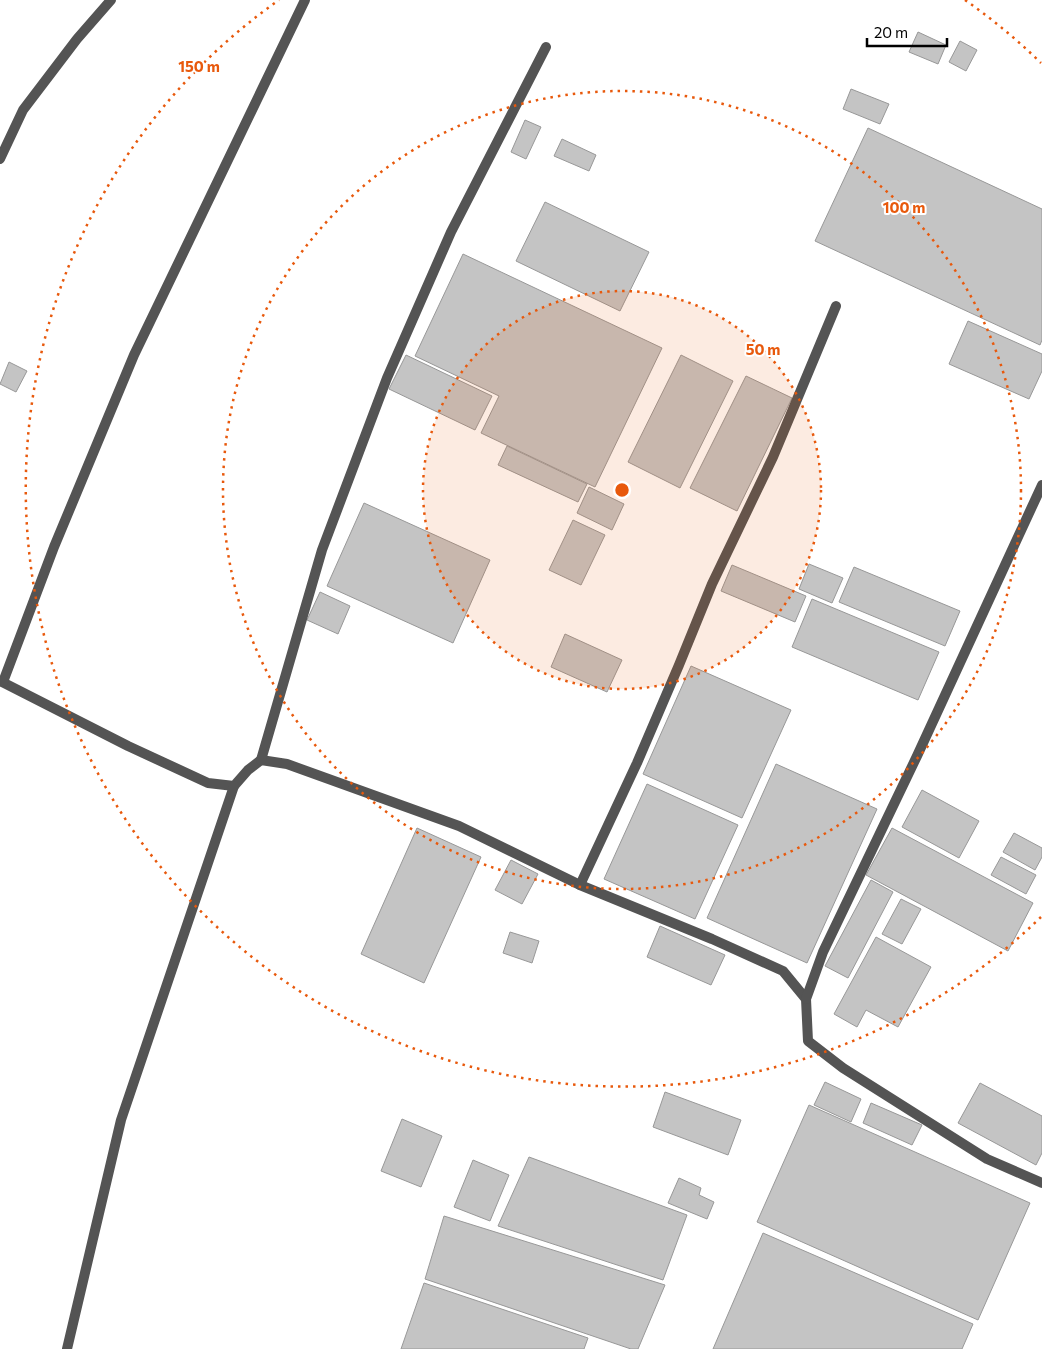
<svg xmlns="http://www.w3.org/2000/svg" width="1042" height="1349" font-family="Commissioner,sans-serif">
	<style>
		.building { fill: #c4c4c4; stroke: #989898 }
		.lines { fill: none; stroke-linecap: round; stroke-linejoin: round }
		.minor { stroke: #545454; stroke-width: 10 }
		.ring { fill: none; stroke: #e8590c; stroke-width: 2.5; stroke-dasharray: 2.5 5 }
		.centre { fill: #e8590c; stroke: #fff; stroke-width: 2.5 }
		.ring-label { font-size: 15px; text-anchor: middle; font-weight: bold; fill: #e8590c; stroke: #fff; stroke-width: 4; stroke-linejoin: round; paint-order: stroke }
	</style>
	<rect width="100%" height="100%" fill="#fff"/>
	<g class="building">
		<polygon points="918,32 946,45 938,64 909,52"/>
		<polygon points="960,41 977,50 966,71 949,62"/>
		<polygon points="851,89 889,104 880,124 843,109"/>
		<polygon points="525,120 541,127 526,159 511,152"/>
		<polygon points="868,128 1042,209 1042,340 1040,345 815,241"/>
		<polygon points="562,139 596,155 589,171 554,156"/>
		<polygon points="545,202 649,252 620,311 516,261"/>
		<polygon points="463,254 662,348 595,487 481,433 499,396 415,356"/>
		<polygon points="968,321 1042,354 1042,371 1029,399 949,364"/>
		<polygon points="406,355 492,396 475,430 389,389"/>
		<polygon points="681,355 733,381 680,488 628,462"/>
		<polygon points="9,362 27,371 16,392 0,384"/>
		<polygon points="746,376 792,398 737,511 690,488"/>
		<polygon points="507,446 587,484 578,502 498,465"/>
		<polygon points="589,487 624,504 612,530 577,513"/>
		<polygon points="364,503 490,560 453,643 327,586"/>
		<polygon points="573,520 605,535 581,585 549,570"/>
		<polygon points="809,564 843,578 832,603 799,589"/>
		<polygon points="732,565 806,596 795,622 721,591"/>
		<polygon points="854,567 960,611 945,646 839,602"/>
		<polygon points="320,592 350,606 338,634 307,620"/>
		<polygon points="812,599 939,652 918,700 792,647"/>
		<polygon points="565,634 622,660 607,692 551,667"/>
		<polygon points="691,666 791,710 742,818 643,774"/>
		<polygon points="776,764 877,809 807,963 707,918"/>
		<polygon points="647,784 738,825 695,919 604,879"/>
		<polygon points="922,790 979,821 959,858 902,827"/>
		<polygon points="417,828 481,857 424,983 361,954"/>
		<polygon points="892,828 1033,903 1008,951 866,875"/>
		<polygon points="1014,833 1042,848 1042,857 1035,870 1003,852"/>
		<polygon points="1001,857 1036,875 1026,894 991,875"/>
		<polygon points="511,860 538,874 522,904 495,890"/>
		<polygon points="871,880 893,892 848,978 825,966"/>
		<polygon points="901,899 921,909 902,944 882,934"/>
		<polygon points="660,926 725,955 711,985 647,957"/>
		<polygon points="510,932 539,941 532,963 503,953"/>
		<polygon points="876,937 931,967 898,1027 866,1010 857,1027 834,1014"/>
		<polygon points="825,1082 861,1099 851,1122 814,1105"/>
		<polygon points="980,1083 1042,1116 1042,1153 1036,1165 958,1123"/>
		<polygon points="665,1092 741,1120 728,1155 653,1127"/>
		<polygon points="871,1103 922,1125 912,1145 863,1123"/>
		<polygon points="809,1105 1030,1203 978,1320 757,1222"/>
		<polygon points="402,1119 442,1136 421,1187 381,1171"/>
		<polygon points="529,1157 687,1215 663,1280 498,1226"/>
		<polygon points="473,1160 509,1175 490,1221 454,1207"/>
		<polygon points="679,1178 701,1188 699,1195 714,1202 707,1219 668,1203"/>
		<polygon points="444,1216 665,1285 638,1349 631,1349 425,1279"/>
		<polygon points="763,1233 973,1324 962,1349 713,1349"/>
		<polygon points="424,1283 588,1338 584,1349 401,1349"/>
	</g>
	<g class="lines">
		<g class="minor">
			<polyline points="0,159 23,110 77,39 111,0"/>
			<polyline points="0,681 128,746 208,783 234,786 248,770 261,760 287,764 459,826 580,885 712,939 783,971 806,999 808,1041 843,1068 987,1159 1042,1183"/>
			<polyline points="3,682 54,547 134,355 305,0"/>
			<polyline points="261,760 322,550 387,378 451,232 546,47"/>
			<polyline points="580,885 637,763 679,665 712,584 773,457 836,306"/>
			<polyline points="806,999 823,952 917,756 1042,485"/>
			<polyline points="67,1349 121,1120 234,786"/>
		</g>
	</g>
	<circle cx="622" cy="490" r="199" fill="#e8590c" fill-opacity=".12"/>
	<g class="ring">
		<circle cx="622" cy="490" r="199"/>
		<circle cx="622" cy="490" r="399"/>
		<path d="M1041 917A598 598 0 1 1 279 0M965 0A598 598 0 0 1 1041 63"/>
	</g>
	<circle cx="622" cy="490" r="8" class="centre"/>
	<g class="ring-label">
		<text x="199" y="72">150 m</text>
		<text x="904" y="213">100 m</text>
		<text x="763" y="355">50 m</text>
	</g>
	<path d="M867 38v8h80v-8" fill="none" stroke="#000000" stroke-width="2.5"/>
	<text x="874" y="38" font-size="15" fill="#000000" stroke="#ffffff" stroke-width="4" paint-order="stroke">20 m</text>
</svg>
